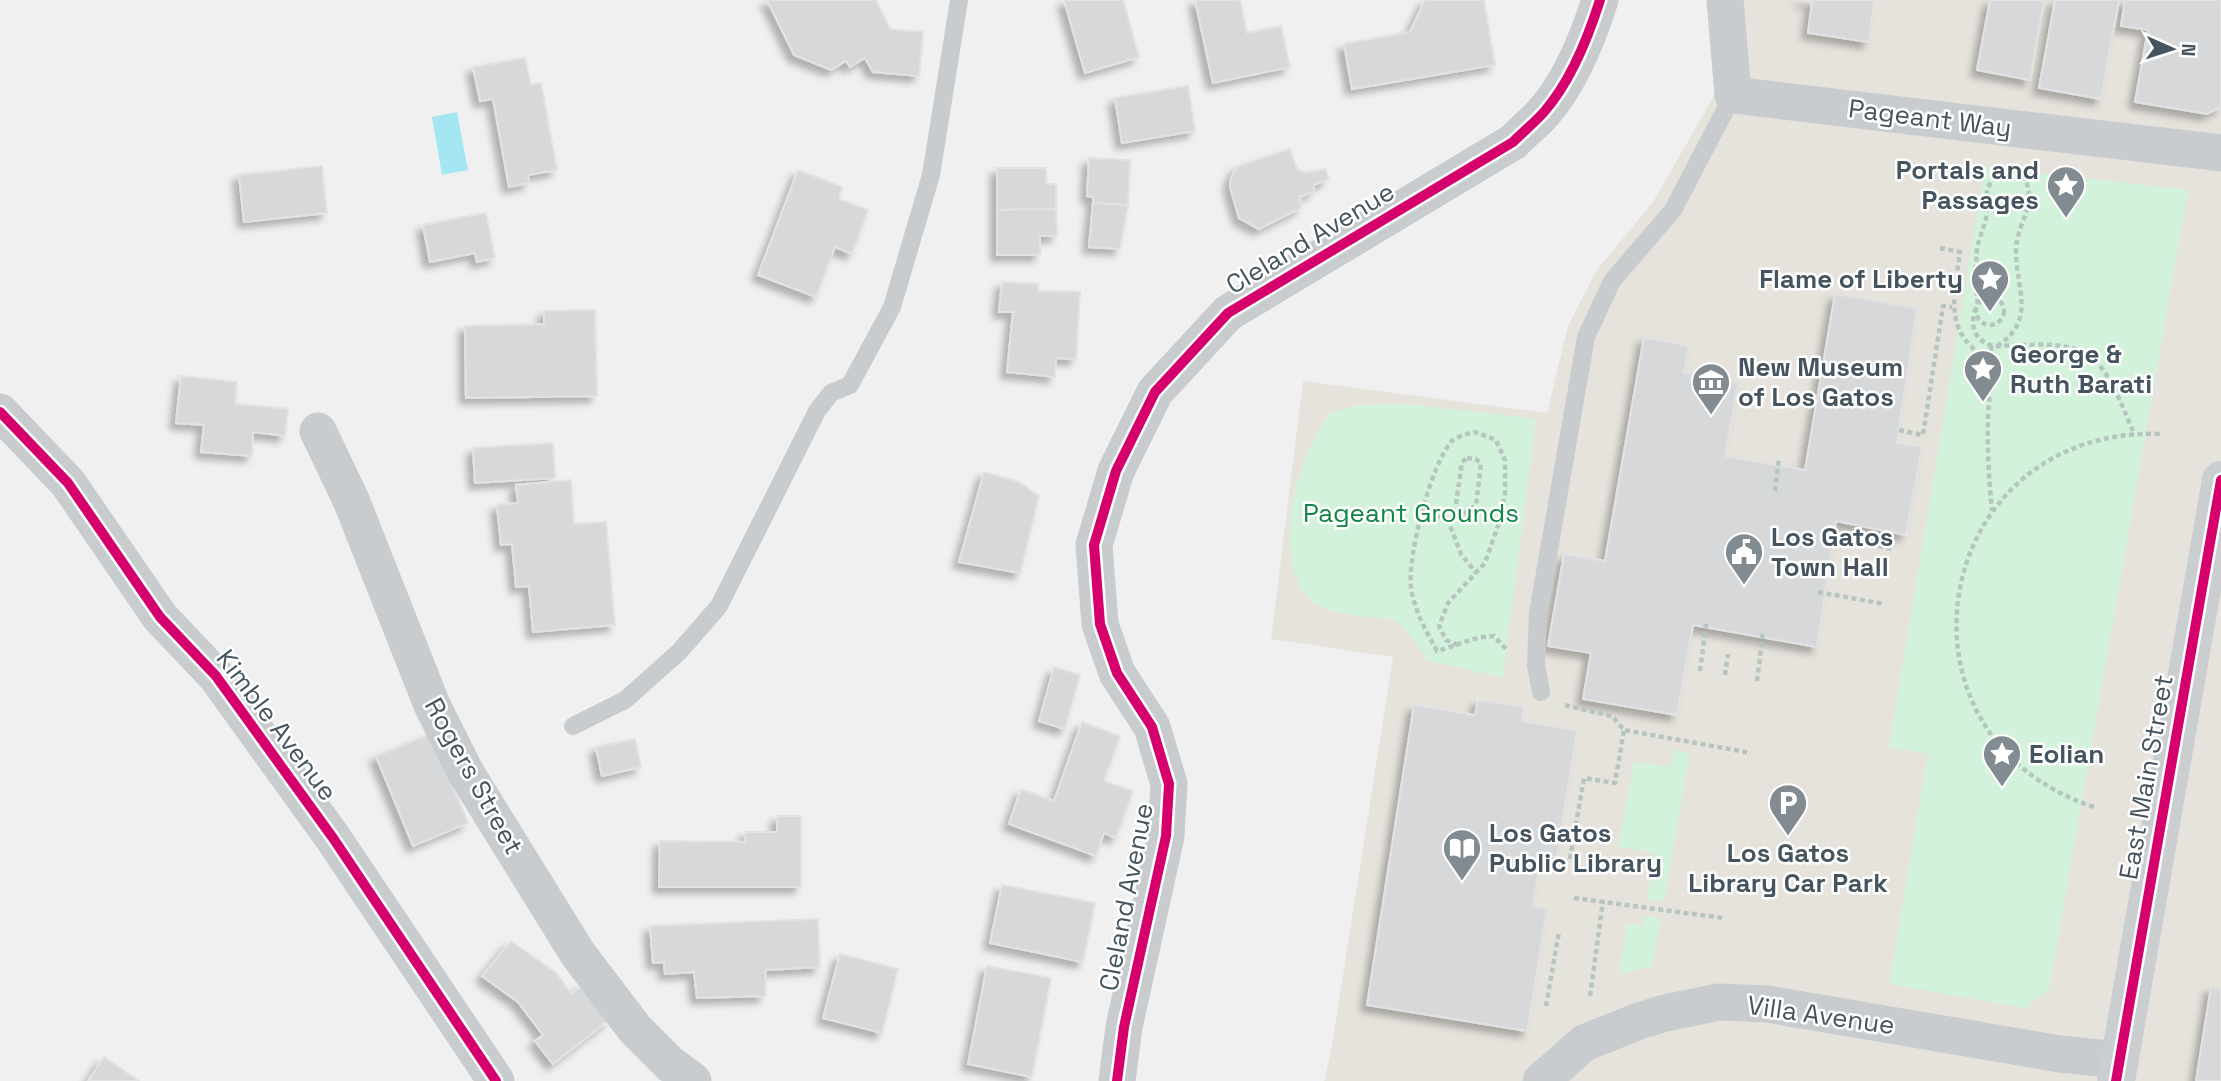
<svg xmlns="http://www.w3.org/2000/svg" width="2221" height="1081" font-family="'Space Grotesk',sans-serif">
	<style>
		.commercial { fill: #e6e3dd }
		.green { fill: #d2f2dc }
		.water { fill: #a4e7f3 }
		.building { fill: #d7d8da; stroke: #e2e2e3; stroke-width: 2; filter: url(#shadow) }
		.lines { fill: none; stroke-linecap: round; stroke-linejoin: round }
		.path { stroke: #b6c5c0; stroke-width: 4.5; stroke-dasharray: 5 3.5; stroke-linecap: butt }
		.service { stroke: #c8ccce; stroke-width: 18 }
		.minor { stroke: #c8ccce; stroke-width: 37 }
		.secondary { stroke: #caced1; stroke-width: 38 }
		.cycleway-casing { stroke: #fff; stroke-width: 15 }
		.cycleway { stroke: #d6006c; stroke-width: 10 }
		.labels { text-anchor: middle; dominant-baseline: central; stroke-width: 5; stroke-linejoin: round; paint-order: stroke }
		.street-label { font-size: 26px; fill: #45545e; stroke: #fff }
		.poi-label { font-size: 26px; font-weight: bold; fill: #45545e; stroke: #fff; text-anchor: start }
		.park-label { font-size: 26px; fill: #0f8644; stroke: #fff }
	</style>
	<defs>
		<filter id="shadow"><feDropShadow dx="-6" dy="6" stdDeviation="3.5" flood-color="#0004"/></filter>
	</defs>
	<rect width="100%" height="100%" fill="#f1f0f0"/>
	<polygon class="commercial" points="1741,0 2221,0 2221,1081 1324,1081 1331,1051 1393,657 1271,639 1303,381 1547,413 1568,326 1596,271 1653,202 1745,42"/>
	<g class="green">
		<polygon points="1985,167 2188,190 2049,990 2025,1008 1889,984 1928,754 1889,747"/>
		<path d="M1407 404 1536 419 1503 677 1428 661 1417 643 1395 619C1371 617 1338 617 1317 604 1304 597 1298 583 1294 570 1280 517 1301 457 1330 413L1357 405Z"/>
		<polygon points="1674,750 1690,753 1664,901 1647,899 1654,852 1618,847 1634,762 1670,767"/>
		<polygon points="1645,916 1661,918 1652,967 1619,973 1627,923 1643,925"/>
	</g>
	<polygon class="water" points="457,112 468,170 442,175 432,117"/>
	<g class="building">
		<polygon points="767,0 876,0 890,29 923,32 919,76 873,72 865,58 850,67 846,61 831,70 794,55"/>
		<polygon points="1064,0 1123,0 1139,57 1085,73"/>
		<polygon points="1195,0 1240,0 1247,33 1281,26 1290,67 1213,83"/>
		<polygon points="1425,0 1484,0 1495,65 1352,89 1344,44 1410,32"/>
		<polygon points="1799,0 1874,0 1869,42 1808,33 1812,2"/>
		<polygon points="1990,0 2044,0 2030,80 1977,70"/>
		<polygon points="2055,0 2119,0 2101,99 2039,88"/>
		<polygon points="2125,0 2221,0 2221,107 2207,114 2135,102 2148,30 2121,26"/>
		<polygon points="525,58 531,85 541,83 557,170 528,175 529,183 509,187 493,99 480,101 473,67"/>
		<polygon points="1188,86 1195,131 1122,143 1115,98"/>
		<polygon points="1290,149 1297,169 1306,173 1325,169 1329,179 1314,185 1314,191 1300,197 1301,208 1259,229 1239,218 1230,187 1231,178 1237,167"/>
		<polygon points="1089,158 1130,160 1128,205 1093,203 1093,197 1087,196"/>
		<polygon points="322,166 327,213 244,222 239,175"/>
		<polygon points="997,168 1046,168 1046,184 1056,184 1056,209 997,210"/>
		<polygon points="798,170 842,187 839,199 868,210 852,254 835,247 816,297 758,275"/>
		<polygon points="1093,203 1128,205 1120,249 1089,247"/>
		<polygon points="1056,209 1057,236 1040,236 1040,255 997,255 997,210"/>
		<polygon points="486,213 495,258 477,262 475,253 430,262 423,225"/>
		<polygon points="1002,282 1038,284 1038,291 1080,292 1076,359 1056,358 1055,377 1007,372 1013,312 999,312"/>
		<polygon points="1835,294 1917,308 1897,443 1922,447 1906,535 1836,521 1817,647 1693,625 1677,715 1583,699 1591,653 1548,646 1564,554 1605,561 1644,337 1689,346 1684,373 1738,383 1725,456 1805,470"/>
		<polygon points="595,310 597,396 466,398 465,326 544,324 544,311"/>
		<polygon points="181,376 237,382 235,404 288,409 285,436 253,432 252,456 201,452 204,425 176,423"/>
		<polygon points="553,443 555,478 475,483 473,448"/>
		<polygon points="984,472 1019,482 1039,496 1020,573 959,562"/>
		<polygon points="571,480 574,524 606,522 615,625 533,632 529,586 516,587 512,544 501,545 497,505 518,503 516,485"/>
		<polygon points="1054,667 1080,675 1065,729 1039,721"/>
		<polygon points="1478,700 1524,707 1522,721 1577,730 1557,857 1541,855 1533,906 1547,909 1527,1031 1367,1005 1414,705 1475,715"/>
		<polygon points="1082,722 1120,736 1104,781 1133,791 1116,838 1104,833 1096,856 1009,824 1021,789 1054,801"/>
		<polygon points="431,734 468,823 413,846 376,756"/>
		<polygon points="635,739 641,767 602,776 596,747"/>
		<polygon points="777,816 801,816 801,887 659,887 660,841 745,842 745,832 777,832"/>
		<polygon points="1002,885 1095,903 1083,962 990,943"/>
		<polygon points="818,919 820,967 766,970 765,996 697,998 694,972 665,974 664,962 653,963 650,926"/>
		<polygon points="511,941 556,973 572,994 583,984 609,1020 553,1064 535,1041 543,1035 518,1002 482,976"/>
		<polygon points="840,954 898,969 882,1033 823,1018"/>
		<polygon points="987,966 1051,978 1032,1077 968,1064"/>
		<polygon points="2211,987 2221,989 2221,1081 2196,1081"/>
		<polygon points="104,1057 139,1081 88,1081"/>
	</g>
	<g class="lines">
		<g class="path">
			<path d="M1940 248 1960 252C1954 299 1942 335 1992 361"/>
			<circle cx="1990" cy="311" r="14"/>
			<polyline points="1978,304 1975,282 1977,247 1986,219 1987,189 1995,176 2010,166"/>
			<path d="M1976 308C1969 324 1974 341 1993 346 1999 347 2007 345 2014 345 2035 345 2063 342 2083 352 2111 367 2121 406 2134 433"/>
			<path d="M1991 346C1994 370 1989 393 1988 417 1987 448 1989 480 1992 511"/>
			<path d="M1997 346C2037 320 2016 290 2016 251 2017 216 2043 205 2019 168"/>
			<polyline points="1899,430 1923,435 1943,306 1952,307"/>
			<polygon points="1467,458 1476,459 1481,464 1476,505 1465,513 1459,511 1456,504 1462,462"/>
			<polyline points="1775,491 1779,458"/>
			<polyline points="1425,505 1449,523 1461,554 1476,573"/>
			<polyline points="1449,523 1459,511"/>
			<polyline points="1828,536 1892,549"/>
			<polyline points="1818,592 1884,604"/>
			<path d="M1458 645 1446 640 1439 626 1448 603 1485 563 1501 517 1505 493V460L1496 440 1475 432C1468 434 1456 436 1451 442 1431 465 1407 557 1411 587 1414 610 1426 631 1437 651 1459 645 1471 637 1494 636L1507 650"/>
			<polyline points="1700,671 1706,624"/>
			<polyline points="1725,675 1728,654"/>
			<polyline points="1757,681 1763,632"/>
			<polyline points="1565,705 1612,716 1624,730 1751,753"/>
			<path d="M2094 807C1876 735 1931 426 2161 434"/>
			<polyline points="1570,859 1584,778 1615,783 1624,730"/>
			<polyline points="1574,898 1723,918"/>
			<polyline points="1590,996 1603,901"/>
			<polyline points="1546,1006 1559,932"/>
		</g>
		<g class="service">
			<polyline points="1541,692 1536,665 1538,613 1586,337 1612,281 1673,210 1733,95"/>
			<polyline points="573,726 625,700 679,652 719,606 817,411 831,393 850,385 892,307 931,175 959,0"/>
		</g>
		<g class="minor">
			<polyline points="1725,0 1733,95 2221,153"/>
			<polyline points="0,412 68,483 160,617 216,676 333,838 496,1081"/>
			<polyline points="318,431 351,500 432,705 466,773 578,954 635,1029 670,1064 693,1081"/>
			<path d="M1117 1081 1124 1027 1166 836 1169 784 1152 727 1117 673 1100 624 1094 545 1116 471 1155 392 1228 313 1513 142C1523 132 1535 122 1544 112 1571 81 1588 38 1600 0"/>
			<polyline points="1541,1081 1584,1043 1639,1021 1665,1013 1719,1002 1767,1004 2060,1054 2119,1060"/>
		</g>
		<polyline class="secondary" points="2116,1081 2221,480"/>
		<g class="cycleway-casing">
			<g id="cycleway">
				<polyline points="0,412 68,483 160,617 216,676 333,838 496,1081"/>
				<path d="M1117 1081 1124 1027 1166 836 1169 784 1152 727 1117 673 1100 624 1094 545 1116 471 1155 392 1228 313 1513 142C1523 132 1535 122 1544 112 1571 81 1588 38 1600 0"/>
				<polyline points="2116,1081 2221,480"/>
			</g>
		</g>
		<use href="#cycleway" class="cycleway"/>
	</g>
	<defs>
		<g id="sight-pin" transform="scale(2.0125)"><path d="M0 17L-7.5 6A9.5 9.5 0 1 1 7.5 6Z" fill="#818b91" stroke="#fff"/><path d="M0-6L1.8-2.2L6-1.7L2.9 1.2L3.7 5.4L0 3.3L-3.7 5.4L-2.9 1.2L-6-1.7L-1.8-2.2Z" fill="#fff"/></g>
		<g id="museum-pin" transform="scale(2.0125)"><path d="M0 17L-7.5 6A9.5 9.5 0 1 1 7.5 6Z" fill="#818b91" stroke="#fff"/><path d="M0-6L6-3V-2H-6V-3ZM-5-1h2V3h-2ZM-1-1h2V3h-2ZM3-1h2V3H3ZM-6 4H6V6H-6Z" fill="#fff"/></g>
		<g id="civic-pin" transform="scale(2.0125)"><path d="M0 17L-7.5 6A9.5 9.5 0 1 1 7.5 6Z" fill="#818b91" stroke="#fff"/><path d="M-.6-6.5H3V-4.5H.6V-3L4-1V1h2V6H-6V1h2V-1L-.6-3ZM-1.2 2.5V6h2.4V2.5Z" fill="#fff"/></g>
		<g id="parking-pin" transform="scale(2.0125)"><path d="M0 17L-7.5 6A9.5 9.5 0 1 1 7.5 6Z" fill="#818b91" stroke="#fff"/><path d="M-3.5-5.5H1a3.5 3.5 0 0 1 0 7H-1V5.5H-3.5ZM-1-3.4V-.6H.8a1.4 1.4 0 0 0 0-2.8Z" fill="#fff"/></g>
		<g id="library-pin" transform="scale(2.0125)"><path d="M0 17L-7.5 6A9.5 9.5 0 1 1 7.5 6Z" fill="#818b91" stroke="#fff"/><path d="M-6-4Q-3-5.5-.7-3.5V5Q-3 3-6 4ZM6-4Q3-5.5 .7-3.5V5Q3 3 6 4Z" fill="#fff"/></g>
	</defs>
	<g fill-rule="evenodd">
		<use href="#sight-pin" x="2066" y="185"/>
		<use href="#sight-pin" x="1990" y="279"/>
		<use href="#sight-pin" x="1983" y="369"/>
		<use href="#museum-pin" x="1711" y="382"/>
		<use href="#civic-pin" x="1744" y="552"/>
		<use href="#sight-pin" x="2002" y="754"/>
		<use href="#parking-pin" x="1788" y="803"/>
		<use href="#library-pin" x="1462" y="848"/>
	</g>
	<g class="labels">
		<g class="street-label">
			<text transform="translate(1930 118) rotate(7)">Pageant Way</text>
			<text transform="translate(1310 238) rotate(-31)">Cleland Avenue</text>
			<text transform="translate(277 725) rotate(53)">Kimble Avenue</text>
			<text transform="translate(474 776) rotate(61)">Rogers Street</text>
			<text transform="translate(2146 777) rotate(-80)">East Main Street</text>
			<text transform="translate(1126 897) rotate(-79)">Cleland Avenue</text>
			<text transform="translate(1821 1015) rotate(8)">Villa Avenue</text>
		</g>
		<g class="poi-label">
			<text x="2039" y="170" text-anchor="end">Portals and<tspan x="2039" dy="30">Passages</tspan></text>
			<text x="1963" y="279" text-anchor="end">Flame of Liberty</text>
			<text x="2010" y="354">George &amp;<tspan x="2010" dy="30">Ruth Barati</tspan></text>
			<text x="1738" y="367">New Museum<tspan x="1738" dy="30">of Los Gatos</tspan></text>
			<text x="1771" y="537">Los Gatos<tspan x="1771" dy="30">Town Hall</tspan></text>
			<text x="2029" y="754">Eolian</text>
			<text x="1489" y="833">Los Gatos<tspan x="1489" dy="30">Public Library</tspan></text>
			<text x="1788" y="853" text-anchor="middle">Los Gatos<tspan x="1788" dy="30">Library Car Park</tspan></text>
		</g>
		<g class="park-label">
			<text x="1411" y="513">Pageant Grounds</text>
		</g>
	</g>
	<g transform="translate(2172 49) rotate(93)" stroke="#ffffff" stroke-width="5" paint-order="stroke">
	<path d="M0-5L12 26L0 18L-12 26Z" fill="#45545e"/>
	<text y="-10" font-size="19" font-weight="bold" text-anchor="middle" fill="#45545e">N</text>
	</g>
</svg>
